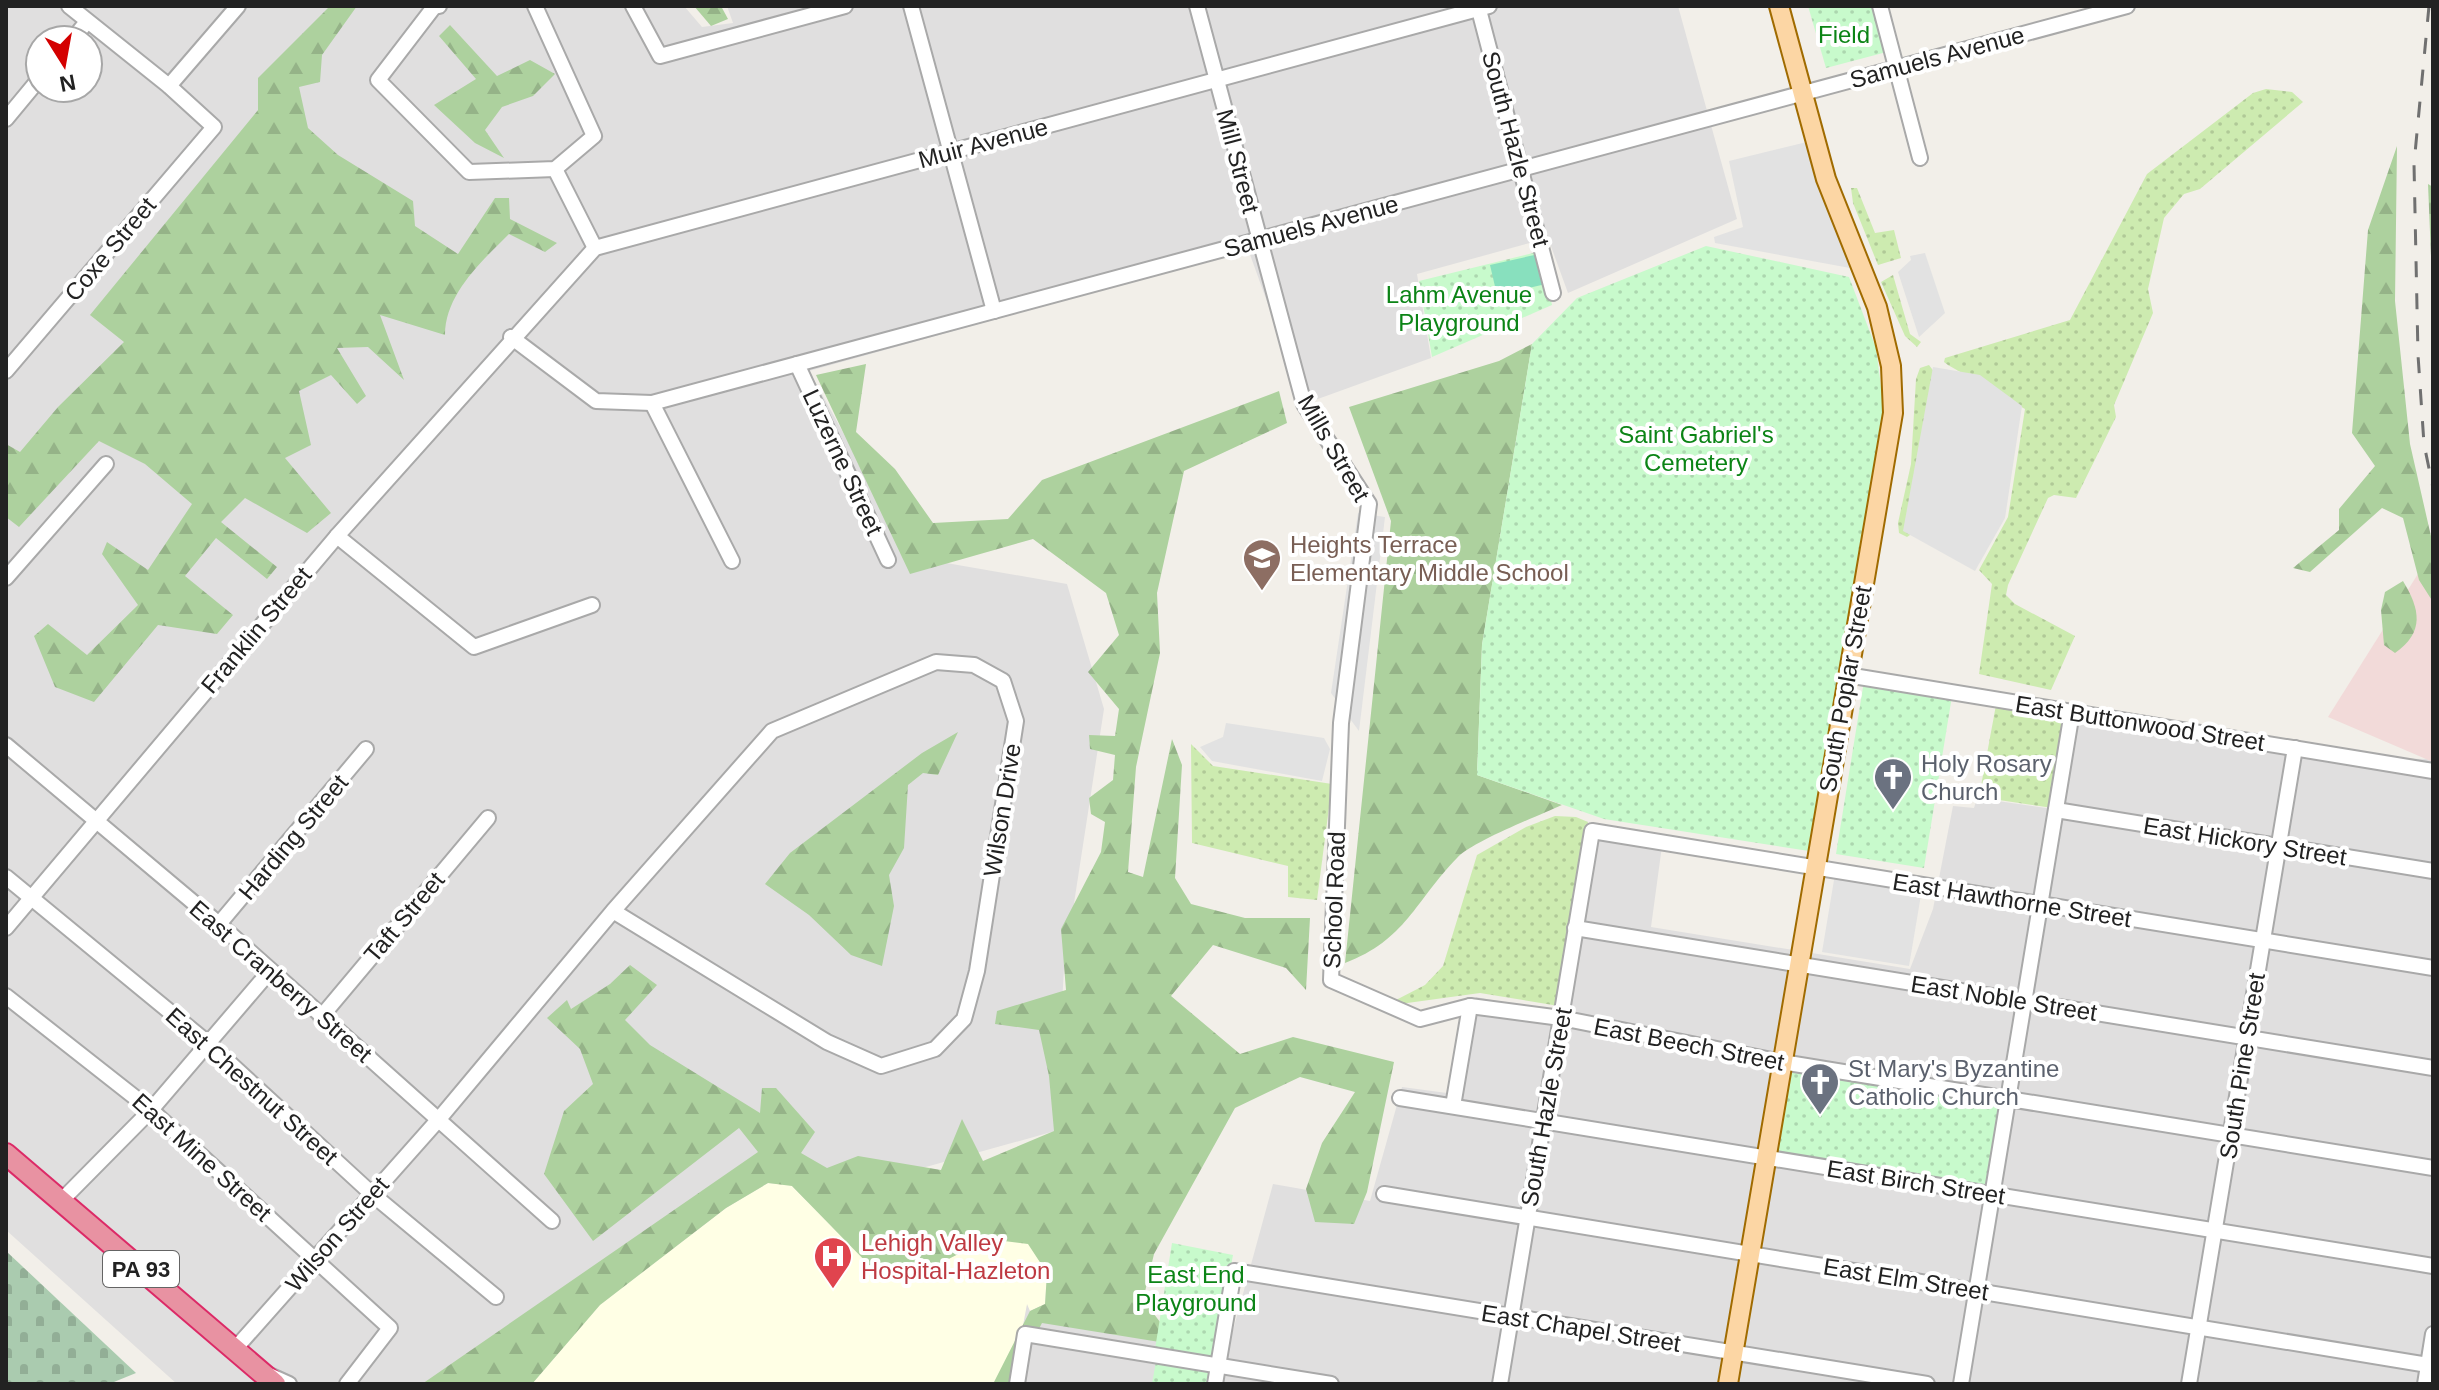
<svg xmlns="http://www.w3.org/2000/svg" width="2439" height="1390" font-family="Arial,sans-serif">
	<style>
		.residential { fill: #e0dfdf; fill-rule: evenodd }
		.commercial { fill: #f2dad9 }
		.education { fill: #ffffe5 }
		.grass { fill: url(#grass-dots) }
		.forest { fill: url(#forest-firs) }
		.cemetery { fill: url(#cemetery-stones) }
		.park { fill: url(#park-dots) }
		.pitch { fill: #88e0be }
		.parking { fill: #e2e2e2 }
		.lines { fill: none; stroke-linecap: round; stroke-linejoin: round }
		.minor-casing { stroke: #a9a9a9; stroke-width: 18 }
		.major-casing { stroke: #a06b00; stroke-width: 22 }
		.highway-casing { stroke: #dc2a67; stroke-width: 24 }
		.minor { stroke: #fff; stroke-width: 14 }
		.major { stroke: #fcd6a4; stroke-width: 18 }
		.highway { stroke: #e892a2; stroke-width: 20 }
		.rail { stroke: #707070; stroke-width: 3; stroke-dasharray: 16 16; stroke-linecap: butt }
		.labels { text-anchor: middle; dominant-baseline: central; stroke-width: 8; stroke-linejoin: round; paint-order: stroke }
		.shield { fill: #fff; stroke: #646464; stroke-width: 2 }
		.shield-label { font-size: 22px; font-weight: bold; fill: #222 }
		.park-label { font-size: 24px; fill: #0c8416; stroke: #fff }
		.street-label { font-size: 24px; fill: #222; stroke: #fff }
		.education-label { font-size: 24px; fill: #785e54; stroke: #fff; text-anchor: start }
		.worship-label { font-size: 24px; fill: #5b616d; stroke: #fff; text-anchor: start }
		.health-label { font-size: 24px; fill: #be3a42; stroke: #fff; text-anchor: start }
	</style>
	<defs>
		<pattern id="grass-dots" width="8" height="8" patternUnits="userSpaceOnUse" patternTransform="scale(2)"><rect width="8" height="8" fill="#cdebb0"/><path d="M2 2h.1M6 6h.1" fill="none" stroke="#b0c997" stroke-width="1.8" stroke-linecap="round"/></pattern>
		<pattern id="forest-firs" width="22" height="20" patternUnits="userSpaceOnUse" patternTransform="scale(2)"><rect width="22" height="20" fill="#add19e"/><path d="M5 1l3.5 6h-7zM16 11l3.5 6h-7z" fill="#95b388"/></pattern>
		<pattern id="cemetery-stones" width="16" height="16" patternUnits="userSpaceOnUse" patternTransform="scale(2)"><rect width="16" height="16" fill="#aacbaf"/><path d="M2 7V4a2 2 0 0 1 4 0v3zM10 15v-3a2 2 0 0 1 4 0v3z" fill="#92ae96"/></pattern>
		<pattern id="park-dots" width="8" height="8" patternUnits="userSpaceOnUse" patternTransform="scale(2)"><rect width="8" height="8" fill="#c8facc"/><path d="M2 2h.1M6 6h.1" fill="none" stroke="#acd6af" stroke-width="1.8" stroke-linecap="round"/></pattern>
	</defs>
	<rect width="100%" height="100%" fill="#f2efe9"/>
	<g class="residential">
		<path d="M6 6H684L702 27 733 23 727 6H1678L1737 219 1568 293 1548 238 1417 274 1431 358 1304 404 1248 249 809 371 912 557 1067 584 1104 709 1064 968 1055 1131 611 1255 460 1384H177L6 1230ZM40 40H88V88H40Z"/>
		<polygon points="2069,714 2355,758 2433,759 2433,1384 1010,1384 1027,1302 1226,1356 1273,1184 1370,1201 1402,1087 1447,1093 1476,997 1566,1014 1600,835 1662,846 1651,927 1910,969 1933,909 1953,806 1974,808 1977,798 2053,809"/>
	</g>
	<polygon class="commercial" points="2433,550 2433,762 2328,717"/>
	<polygon class="education" points="768,1183 791,1185 874,1270 911,1278 988,1239 1028,1243 1047,1273 1045,1304 1030,1311 1027,1304 1012,1384 532,1384 600,1305 726,1208"/>
	<g class="grass">
		<polygon points="2266,89 2292,92 2303,102 2200,189 2184,194 2164,218 2148,289 2153,313 2114,405 2116,417 2076,498 2054,495 2048,498 2008,585 2006,595 2015,604 2075,636 2051,690 1979,674 1992,584 1979,570 2008,517 2025,409 1948,365 1944,362 1945,358 2070,320 2147,174 2253,93"/>
		<polygon points="1851,188 1857,188 1875,233 1894,230 1901,258 1878,265 1853,203"/>
		<polygon points="1893,275 1910,334 1921,342 1917,347 1905,336 1881,282"/>
		<polygon points="1929,365 1938,377 1913,533 1907,537 1899,533 1898,523 1911,464 1916,379 1920,368"/>
		<polygon points="1996,705 2068,716 2053,808 1979,797"/>
		<polygon points="1191,744 1213,766 1332,784 1317,900 1288,897 1288,866 1192,843"/>
		<polygon points="1555,816 1576,817 1588,822 1559,1006 1480,993 1400,1004 1396,1000 1425,985 1443,966 1477,855 1526,827"/>
	</g>
	<g class="forest">
		<path d="M330 6H357L322 55 320 82 299 87 308 128 338 155 413 201 415 226 458 254 495 198H509L510 219 557 243 545 252 509 234C482 261 445 294 445 335L380 315 404 380 368 347 337 348 366 396 357 404 331 375 299 391 311 445 285 458 331 513 307 533 245 498 221 522 277 567 267 579 216 538 185 576 233 615 217 634 158 625 94 702 55 687 34 636 48 624 87 655 138 605 102 554 107 542 148 570 192 504 145 464 99 441 19 527 6 517V444L20 452 58 407 124 342 90 315 258 110V78Z"/>
		<polygon points="694,6 721,6 728,19 711,26"/>
		<polygon points="450,25 497,76 530,60 555,74 533,96 502,107 485,130 504,158 475,143 434,105 476,79 439,36"/>
		<polygon points="2397,146 2395,301 2410,444 2433,545 2433,602 2419,580 2403,518 2382,508 2310,572 2293,568 2339,530 2339,509 2375,466 2352,433 2368,230"/>
		<polygon points="2428,184 2433,187 2433,305"/>
		<path d="M1532 344 1482 645 1477 775 1562 805C1538 816 1473 841 1457 858 1415 901 1406 940 1345 963L1391 521 1349 407 1499 361Z"/>
		<polygon points="866,364 856,432 895,469 933,523 1008,519 1042,480 1279,391 1287,423 1184,471 1157,593 1160,653 1136,767 1128,872 1143,877 1172,739 1182,765 1175,878 1191,904 1245,918 1310,918 1306,990 1286,968 1213,945 1171,996 1240,1054 1293,1037 1394,1062 1367,1192 1354,1224 1315,1222 1306,1189 1322,1143 1355,1092 1300,1077 1235,1108 1154,1254 1143,1300 1178,1345 1042,1323 1010,1384 993,1384 1030,1311 1045,1304 1047,1273 1028,1244 988,1239 911,1278 874,1270 792,1186 768,1183 726,1208 600,1305 532,1384 422,1384 758,1152 739,1128 593,1241 544,1174 564,1111 593,1084 580,1049 547,1018 567,1000 571,1009 610,984 630,965 657,985 625,1020 650,1045 760,1113 762,1088 776,1088 815,1132 801,1153 827,1168 858,1156 941,1170 962,1119 983,1161 1054,1131 1049,1076 1039,1030 995,1024 997,1011 1066,990 1061,929 1101,852 1105,822 1091,814 1089,798 1113,780 1115,755 1090,749 1089,735 1115,736 1119,709 1088,672 1119,635 1106,593 1033,539 910,574 816,375"/>
		<path d="M2403 581C2420 609 2425 632 2395 653L2384 645 2381 610 2385 592Z"/>
		<polygon points="958,732 938,775 923,773 908,785 904,848 889,875 894,906 882,966 851,955 809,915 765,884 790,853 922,753"/>
	</g>
	<polygon class="cemetery" points="6,1251 136,1373 109,1384 6,1384"/>
	<g class="park">
		<polygon points="1808,6 1886,6 1898,49 1826,68"/>
		<polygon points="1706,246 1849,277 1876,348 1885,418 1809,851 1604,819 1477,775 1482,645 1532,344 1577,298"/>
		<polygon points="1541,251 1552,305 1432,357 1419,281"/>
		<polygon points="1864,681 1952,696 1924,868 1836,854"/>
		<polygon points="1792,1070 2001,1103 1986,1185 1776,1151"/>
		<polygon points="1172,1243 1233,1255 1214,1358 1155,1349"/>
		<polygon points="1156,1361 1213,1370 1210,1384 1152,1384"/>
	</g>
	<polygon class="pitch" points="1539,254 1546,284 1497,295 1490,265"/>
	<g class="parking">
		<polygon points="1807,142 1850,268 1715,243 1714,237 1743,227 1729,161"/>
		<polygon points="1925,253 1945,313 1919,337 1898,272 1911,260 1910,256"/>
		<polygon points="1933,367 1980,375 2022,406 2005,518 1975,571 1903,531"/>
		<polygon points="1358,513 1385,517 1359,731 1331,693"/>
		<polygon points="1226,723 1324,738 1330,749 1322,781 1212,761 1200,747 1223,737"/>
		<polygon points="1835,874 1922,889 1909,966 1822,952"/>
	</g>
	<g class="lines">
		<g class="minor-casing">
			<g id="minor">
				<polyline points="439,6 434,7 378,80 469,172 555,169 594,136 535,6"/>
				<polyline points="633,6 660,56 845,6"/>
				<polyline points="911,6 994,311"/>
				<polyline points="1197,6 1304,404 1369,504 1341,723 1331,980 1420,1019 1470,1006 1561,1018 1782,1062 2433,1168"/>
				<polyline points="1478,6 1553,293"/>
				<polyline points="1880,6 1920,158"/>
				<polyline points="72,40 86,23"/>
				<polyline points="169,86 238,6"/>
				<polyline points="6,119 40,78"/>
				<polyline points="555,169 595,248"/>
				<polyline points="511,337 596,401 652,403 2127,6"/>
				<polyline points="797,364 888,560"/>
				<polyline points="6,371 214,127 169,86 69,6"/>
				<polyline points="652,403 732,561"/>
				<polyline points="337,536 474,647 592,605"/>
				<polyline points="6,578 106,464"/>
				<polyline points="1847,675 2433,771"/>
				<polyline points="6,745 219,924 552,1221"/>
				<polyline points="2056,810 2433,871"/>
				<polyline points="6,877 209,1044 372,1194 496,1297"/>
				<polyline points="219,924 366,749"/>
				<polyline points="6,928 337,536 595,248 1489,6"/>
				<polyline points="1575,928 2433,1068"/>
				<polyline points="6,996 151,1110 390,1328 347,1384"/>
				<polyline points="321,1017 488,818"/>
				<polyline points="1400,1098 2433,1266"/>
				<polyline points="1453,1106 1470,1006"/>
				<polyline points="1384,1194 2428,1365"/>
				<polyline points="61,1201 151,1110 270,971"/>
				<polyline points="235,1349 439,1119 613,911 772,731 936,662 974,665 1003,681 1016,721 977,971 964,1019 935,1049 881,1066 827,1042 613,911"/>
				<polyline points="267,1374 289,1384"/>
				<polyline points="1017,1384 1025,1334 1331,1384"/>
				<polyline points="1215,1384 1234,1271 1927,1384"/>
				<polyline points="1500,1384 1592,831 2433,968"/>
				<polyline points="1961,1384 2072,712"/>
				<polyline points="2189,1384 2295,748"/>
				<polyline points="2425,1384 2433,1334"/>
			</g>
		</g>
		<g class="major-casing">
			<polyline id="major" points="1728,1384 1893,413 1891,366 1877,307 1826,179 1779,6"/>
		</g>
		<g class="highway-casing">
			<polyline id="highway" points="6,1154 275,1384"/>
		</g>
		<use href="#minor" class="minor"/>
		<use href="#major" class="major"/>
		<use href="#highway" class="highway"/>
		<polyline class="rail" points="2429,6 2414,164 2418,355 2424,444 2433,488"/>
	</g>
	<defs>
		<g id="school-pin" transform="scale(2)"><path d="M0 17L-7.5 6A9.5 9.5 0 1 1 7.5 6Z" fill="#8d6e63" stroke="#fff"/><path d="M0-5L7-2L0 1L-7-2ZM-4 1L0 2.5L4 1V4Q0 6-4 4Z" fill="#fff"/></g>
		<g id="church-pin" transform="scale(2)"><path d="M0 17L-7.5 6A9.5 9.5 0 1 1 7.5 6Z" fill="#6b7280" stroke="#fff"/><path d="M-1.2-6h2.4v3.5h3.3v2.4h-3.3V6h-2.4V-.1h-3.3v-2.4h3.3Z" fill="#fff"/></g>
		<g id="hospital-pin" transform="scale(2)"><path d="M0 17L-7.5 6A9.5 9.5 0 1 1 7.5 6Z" fill="#e0444e" stroke="#fff"/><path d="M-5-5h3v3.5h4V-5h3V5h-3V1.5h-4V5h-3Z" fill="#fff"/></g>
	</defs>
	<g fill-rule="evenodd">
		<use href="#school-pin" x="1262" y="558"/>
		<use href="#church-pin" x="1893" y="777"/>
		<use href="#church-pin" x="1820" y="1082"/>
		<use href="#hospital-pin" x="833" y="1256"/>
	</g>
	<g class="labels">
		<rect class="shield" x="103" y="1251" width="76" height="36" rx="6"/>
		<g class="shield-label">
			<text x="141" y="1269">PA 93</text>
		</g>
		<g class="park-label">
			<text x="1844" y="34">Field</text>
			<text x="1459" y="294">Lahm Avenue<tspan x="1459" dy="28">Playground</tspan></text>
			<text x="1696" y="434">Saint Gabriel's<tspan x="1696" dy="28">Cemetery</tspan></text>
			<text x="1196" y="1274">East End<tspan x="1196" dy="28">Playground</tspan></text>
		</g>
		<g class="street-label">
			<text transform="translate(1937 57) rotate(-15)">Samuels Avenue</text>
			<text transform="translate(983 143) rotate(-15)">Muir Avenue</text>
			<text transform="translate(1516 149) rotate(75)">South Hazle Street</text>
			<text transform="translate(1238 161) rotate(75)">Mill Street</text>
			<text transform="translate(1311 226) rotate(-15)">Samuels Avenue</text>
			<text transform="translate(110 249) rotate(-50)">Coxe Street</text>
			<text transform="translate(1334 448) rotate(60)">Mills Street</text>
			<text transform="translate(843 462) rotate(65)">Luzerne Street</text>
			<text transform="translate(256 630) rotate(-50)">Franklin Street</text>
			<text transform="translate(1845 689) rotate(-80)">South Poplar Street</text>
			<text transform="translate(2140 723) rotate(9)">East Buttonwood Street</text>
			<text transform="translate(1002 810) rotate(-81)">Wilson Drive</text>
			<text transform="translate(293 837) rotate(-50)">Harding Street</text>
			<text transform="translate(2245 841) rotate(9)">East Hickory Street</text>
			<text transform="translate(1334 900) rotate(-88)">School Road</text>
			<text transform="translate(2012 900) rotate(9)">East Hawthorne Street</text>
			<text transform="translate(404 917) rotate(-50)">Taft Street</text>
			<text transform="translate(281 981) rotate(41)">East Cranberry Street</text>
			<text transform="translate(2004 998) rotate(9)">East Noble Street</text>
			<text transform="translate(1689 1044) rotate(11)">East Beech Street</text>
			<text transform="translate(2242 1066) rotate(-81)">South Pine Street</text>
			<text transform="translate(252 1086) rotate(42)">East Chestnut Street</text>
			<text transform="translate(1546 1107) rotate(-80)">South Hazle Street</text>
			<text transform="translate(202 1157) rotate(42)">East Mine Street</text>
			<text transform="translate(1916 1182) rotate(9)">East Birch Street</text>
			<text transform="translate(337 1234) rotate(-49)">Wilson Street</text>
			<text transform="translate(1906 1279) rotate(9)">East Elm Street</text>
			<text transform="translate(1581 1328) rotate(9)">East Chapel Street</text>
		</g>
		<g class="education-label">
			<text x="1290" y="544">Heights Terrace<tspan x="1290" dy="28">Elementary Middle School</tspan></text>
		</g>
		<g class="worship-label">
			<text x="1921" y="763">Holy Rosary<tspan x="1921" dy="28">Church</tspan></text>
			<text x="1848" y="1068">St Mary's Byzantine<tspan x="1848" dy="28">Catholic Church</tspan></text>
		</g>
		<g class="health-label">
			<text x="861" y="1242">Lehigh Valley<tspan x="861" dy="28">Hospital-Hazleton</tspan></text>
		</g>
	</g>
	<rect width="2439" height="1390" fill="none" stroke="#222222" stroke-width="16"/>
	<g transform="translate(64 64) rotate(169)"><circle r="38" fill="#ffffff" stroke="#a7a7a7" stroke-width="2"/>
	<path d="M0-6L14 30L0 20L-14 30Z" fill="#d40000"/>
	<text y="-12" font-size="22" font-weight="bold" text-anchor="middle" fill="#222222">N</text>
	</g>
</svg>
